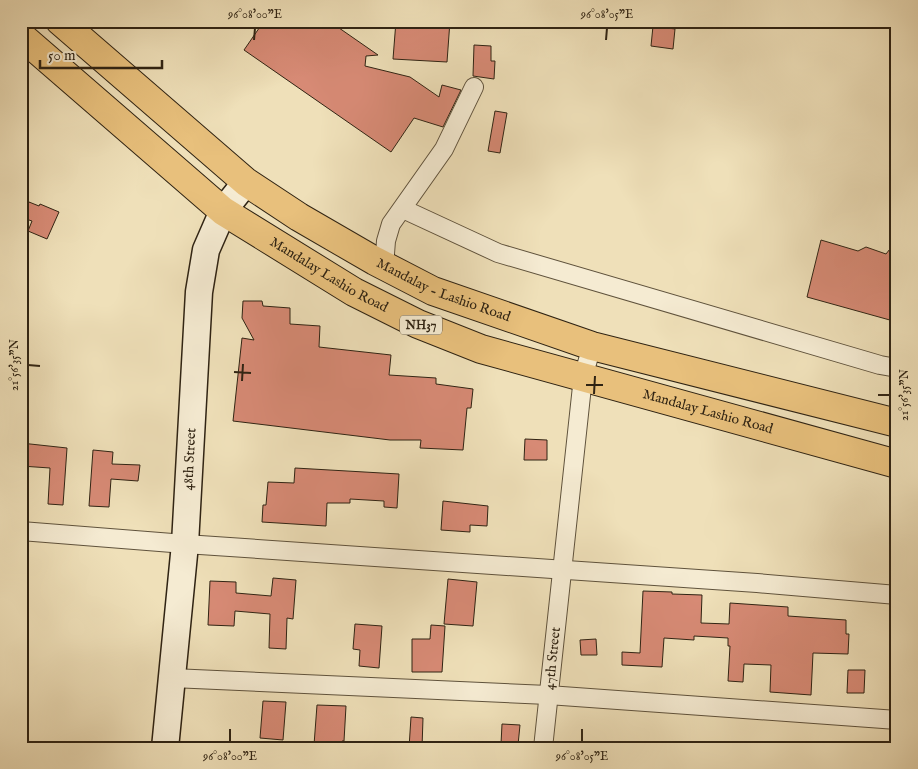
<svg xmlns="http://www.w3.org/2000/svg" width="918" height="769" font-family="'IM FELL English',serif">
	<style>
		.building { fill: #d78a75; stroke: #2f2313 }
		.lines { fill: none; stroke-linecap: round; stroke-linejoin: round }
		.minor-casing { stroke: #5f523c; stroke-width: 20 }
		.secondary-casing { stroke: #2f2313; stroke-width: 29 }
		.trunk-casing { stroke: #2f2313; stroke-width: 30 }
		.minor { stroke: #f5ebd2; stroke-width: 18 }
		.secondary { stroke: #f5ebd2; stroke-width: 26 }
		.trunk { stroke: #e8c07c; stroke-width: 28 }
		.ticks { fill: none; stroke: #2f2313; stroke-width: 2 }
		.labels { text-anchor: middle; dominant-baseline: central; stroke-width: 5; stroke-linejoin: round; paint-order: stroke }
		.shield { fill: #f5ebd2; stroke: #6a5f4c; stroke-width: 1 }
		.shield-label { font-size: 12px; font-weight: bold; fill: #2f2313 }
		.street-label { font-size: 14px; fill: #2f2313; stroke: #f5ebd2 }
		.neatline { fill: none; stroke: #2f2313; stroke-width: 2 }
		.ticks-label { font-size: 12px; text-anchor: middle; fill: #2f2313 }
	</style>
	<rect width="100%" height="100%" fill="#efe0b9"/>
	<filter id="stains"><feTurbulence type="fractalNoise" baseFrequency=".004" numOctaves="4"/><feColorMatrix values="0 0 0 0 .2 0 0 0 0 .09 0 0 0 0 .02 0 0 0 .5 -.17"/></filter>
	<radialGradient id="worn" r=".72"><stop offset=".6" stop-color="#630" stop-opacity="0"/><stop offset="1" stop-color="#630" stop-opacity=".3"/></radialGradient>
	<g class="building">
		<polygon points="264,21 329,21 378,55 366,56 365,66 410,77 439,97 442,85 461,90 443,127 414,118 391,152 244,50"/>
		<polygon points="396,21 450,21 447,62 393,59"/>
		<polygon points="653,26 675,29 673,49 651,46"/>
		<polygon points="474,45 491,46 491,61 495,61 494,79 473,76"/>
		<polygon points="495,111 507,113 500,153 488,151"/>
		<polygon points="29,202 39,206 40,204 59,212 47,239 28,231 32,221 23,218"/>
		<polygon points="821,240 858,251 866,247 886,254 897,240 897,322 807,297"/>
		<polygon points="243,301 262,301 263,306 290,308 290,324 320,326 319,347 391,355 389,375 436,378 436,384 473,389 471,408 467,408 463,450 420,448 421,440 390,440 233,421 242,338 254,340 242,318"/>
		<polygon points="525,439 547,440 547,460 524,460"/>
		<polygon points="21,443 67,448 63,505 48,504 50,468 21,466"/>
		<polygon points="93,450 113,452 112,464 140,465 138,481 111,479 109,507 89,506"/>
		<polygon points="295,468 399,474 397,508 384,507 384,501 350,499 350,503 327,503 326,526 262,522 263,505 266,505 268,482 294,483"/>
		<polygon points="443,501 488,506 487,526 470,525 470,532 441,530"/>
		<polygon points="273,578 296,580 293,619 287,618 286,649 269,648 270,614 235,611 234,626 208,625 210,581 236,582 236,593 271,596"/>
		<polygon points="448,579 477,582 473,626 444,624"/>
		<polygon points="643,591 672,592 672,594 702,595 701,623 729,624 730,603 788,607 788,616 846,620 846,634 849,634 848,654 813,653 811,695 770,692 771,665 744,664 743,682 728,681 730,646 728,646 728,638 694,636 694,640 664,638 662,667 622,665 622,652 640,653"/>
		<polygon points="355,624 382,626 379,668 359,666 360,650 353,649"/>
		<polygon points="431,625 445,626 442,672 412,672 412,639 430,639"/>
		<polygon points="596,639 597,655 581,655 580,640"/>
		<polygon points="848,670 865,670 864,693 847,693"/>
		<polygon points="263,701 286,702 283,740 260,738"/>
		<polygon points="317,705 346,706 344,741 342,741 342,746 314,745"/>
		<polygon points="411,717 423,718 422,748 409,748"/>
		<polygon points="502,724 520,725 518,745 501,744"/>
	</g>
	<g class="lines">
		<g class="minor-casing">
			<g id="minor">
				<polyline points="403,209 498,253 880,365 897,368"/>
				<polyline points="384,266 386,241 391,224 444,149 474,87"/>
				<polyline points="21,531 185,544 757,583 897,595"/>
				<polyline points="172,678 548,695 897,720"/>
				<path id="s1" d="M543 748 583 377 592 346"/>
			</g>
		</g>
		<g class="secondary-casing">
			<g id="secondary">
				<path id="s2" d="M165 748 185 544 199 292 206 250 223 211 246 182"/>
			</g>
		</g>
		<g class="trunk-casing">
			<g id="trunk">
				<path id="s3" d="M60 21 246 182 299 217 375 261 433 291 592 346 897 423"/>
				<path id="s4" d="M21 36 223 211 354 292 418 324 481 349 897 464"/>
			</g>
		</g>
		<use href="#minor" class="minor"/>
		<use href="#secondary" class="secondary"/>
		<use href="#trunk" class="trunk"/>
	</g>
	<path class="ticks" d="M254 40 255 28M606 40 607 28M28 365 40 366M234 372 251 373M242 381 243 364M586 385H603M594 394 595 376M878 395H890M230 742V729M582 742V729"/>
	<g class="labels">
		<rect class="shield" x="400" y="315.5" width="42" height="19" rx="4"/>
		<g class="shield-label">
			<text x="421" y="325">NH37</text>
		</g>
		<g class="street-label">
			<text stroke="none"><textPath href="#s4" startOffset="391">Mandalay Lashio Road</textPath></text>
			<text stroke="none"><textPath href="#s3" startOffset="472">Mandalay - Lashio Road</textPath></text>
			<text stroke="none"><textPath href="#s4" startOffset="796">Mandalay Lashio Road</textPath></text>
			<text stroke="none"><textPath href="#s2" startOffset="290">48th Street</textPath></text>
			<text stroke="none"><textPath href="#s1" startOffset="90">47th Street</textPath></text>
		</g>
	</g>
	<rect width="918" height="769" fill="none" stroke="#efe0b9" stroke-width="55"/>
	<path d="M40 60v8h122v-8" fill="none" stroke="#2f2313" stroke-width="2.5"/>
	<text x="48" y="60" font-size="15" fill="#2f2313" stroke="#f5ebd2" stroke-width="4" paint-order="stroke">50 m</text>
	<rect x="28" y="28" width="862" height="714" class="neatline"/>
	<g class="ticks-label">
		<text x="255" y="18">96°08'00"E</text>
		<text x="607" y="18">96°08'05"E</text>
		<text transform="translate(14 365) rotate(-90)" y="4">21°56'35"N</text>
		<text transform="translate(904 395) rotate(-90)" y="4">21°56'35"N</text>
		<text x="230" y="760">96°08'00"E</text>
		<text x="582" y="760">96°08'05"E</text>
	</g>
	<rect width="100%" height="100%" filter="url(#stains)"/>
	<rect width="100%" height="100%" fill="url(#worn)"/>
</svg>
